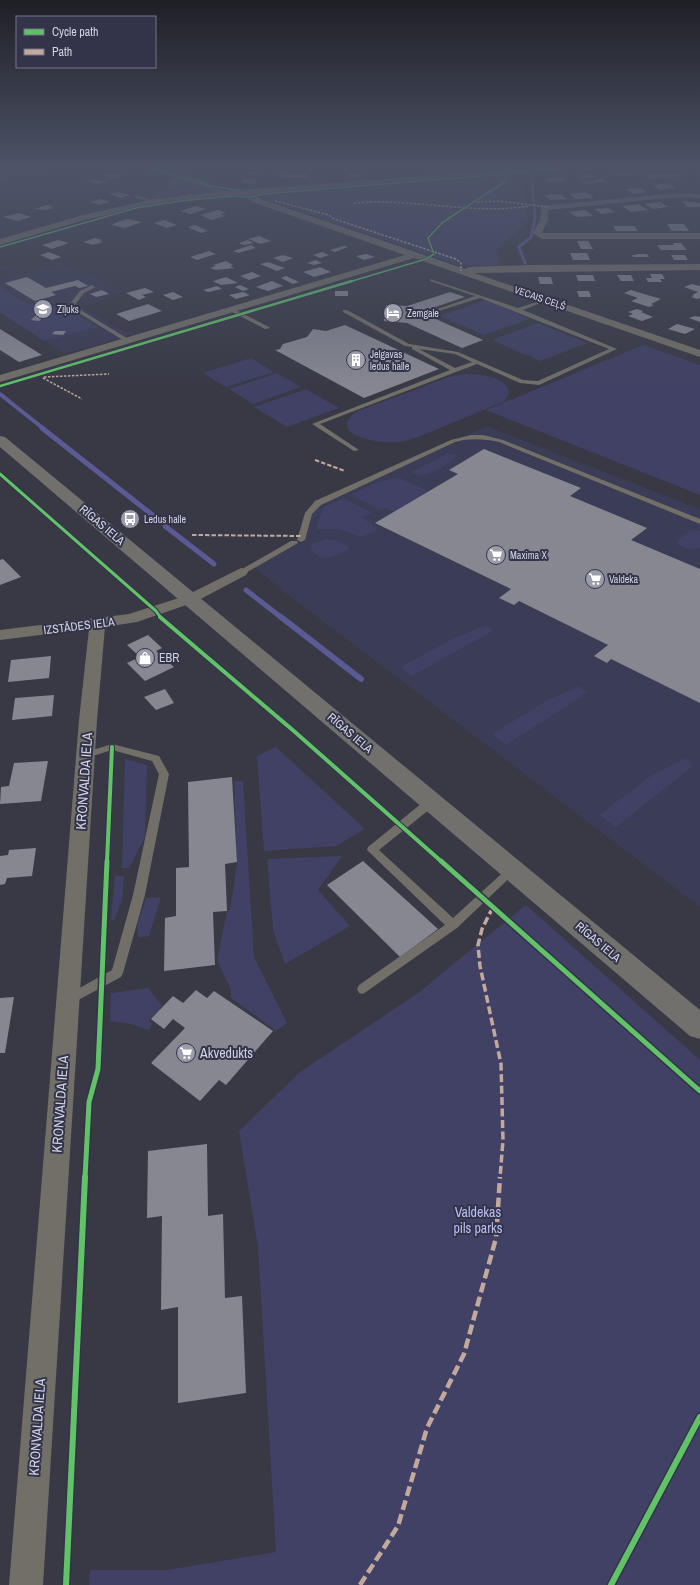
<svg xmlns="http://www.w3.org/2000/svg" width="700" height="1585" font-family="'Archivo Narrow',sans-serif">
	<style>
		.built { fill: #3b3c55 }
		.green { fill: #404164 }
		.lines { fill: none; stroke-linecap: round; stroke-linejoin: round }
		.stream-far3 { stroke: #5a5b94; stroke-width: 3 }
		.stream-far2 { stroke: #5a5b94; stroke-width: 4 }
		.stream-far1 { stroke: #5a5b94; stroke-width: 5 }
		.stream { stroke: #5a5b94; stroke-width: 6 }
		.building { fill: #868791 }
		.service { fill: #716f68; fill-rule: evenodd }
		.minor { fill: #716f68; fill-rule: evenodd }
		.secondary { fill: #74726b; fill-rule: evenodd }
		.primary { fill: #71706c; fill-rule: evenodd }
		.quiet-far3 { stroke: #c3a89e; stroke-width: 1.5; stroke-dasharray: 2.5 1.5; stroke-linecap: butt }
		.quiet-far2 { stroke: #c3a89e; stroke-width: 2; stroke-dasharray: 4.5 2; stroke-linecap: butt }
		.quiet-far1 { stroke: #c3a89e; stroke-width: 3.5; stroke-dasharray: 8 3.5; stroke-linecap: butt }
		.quiet { stroke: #c3a89e; stroke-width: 4.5; stroke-dasharray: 10 4.5; stroke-linecap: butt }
		.cycleway-far5-casing { stroke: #33344a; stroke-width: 2.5 }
		.cycleway-far4-casing { stroke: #33344a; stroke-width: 4 }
		.cycleway-far3-casing { stroke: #33344a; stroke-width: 5 }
		.cycleway-far2-casing { stroke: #33344a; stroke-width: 6 }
		.cycleway-far1-casing { stroke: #33344a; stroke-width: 8 }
		.cycleway-casing { stroke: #33344a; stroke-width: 9 }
		.cycleway-far5 { stroke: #61c268; stroke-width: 1.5 }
		.cycleway-far4 { stroke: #61c268; stroke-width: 2.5 }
		.cycleway-far3 { stroke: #61c268; stroke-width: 3 }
		.cycleway-far2 { stroke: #61c268; stroke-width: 4 }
		.cycleway-far1 { stroke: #61c268; stroke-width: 5 }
		.cycleway { stroke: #61c268; stroke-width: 6 }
		.labels { text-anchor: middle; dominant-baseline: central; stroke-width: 4; stroke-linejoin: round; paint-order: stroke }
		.far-street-label { font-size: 10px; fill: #d1d3e1; stroke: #33344a }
		.far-poi-label { font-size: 10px; fill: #d1d3e1; stroke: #33344a; text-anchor: start }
		.street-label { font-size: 12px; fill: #d1d3e1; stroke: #33344a }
		.poi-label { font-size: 12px; fill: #d1d3e1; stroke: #33344a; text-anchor: start }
		.near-street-label { font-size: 14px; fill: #d1d3e1; stroke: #33344a }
		.near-poi-label { font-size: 14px; fill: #d1d3e1; stroke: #33344a; text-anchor: start }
		.near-park-label { font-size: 14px; fill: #b9bdf3; stroke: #33344a }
	</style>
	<rect width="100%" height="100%" fill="#383945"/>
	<g class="built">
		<polygon points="63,265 104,279 124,292 82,307 130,335 65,354 0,312 0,279 18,275 0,269 0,266 24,274"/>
		<polygon points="486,426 700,509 700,907 283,591 253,566 301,540 313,508"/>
	</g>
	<g class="green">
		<polygon points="522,173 528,221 496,250 500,265 462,266 263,198 262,195 267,193"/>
		<polygon points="180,180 209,188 212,192 201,195 150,198 165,186 171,187 175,181"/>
		<polygon points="0,287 28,304 64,307 97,327 44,341 0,312"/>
		<polygon points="485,300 530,319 484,335 440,316"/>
		<polygon points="538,323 587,343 540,361 492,340"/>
		<polygon points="643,345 700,365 700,495 486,410"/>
		<polygon points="251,358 274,372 226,387 203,373"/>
		<polygon points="277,373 301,387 253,404 229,389"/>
		<path d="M465 374C478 374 509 376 509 394L503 402C481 411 459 420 438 429 425 434 413 440 400 442 383 445 322 435 358 411L449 377Z"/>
		<polygon points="306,389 339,408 287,427 254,407"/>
		<path d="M447 454H454L456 456C447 466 426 480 413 473V471Z"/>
		<polygon points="393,478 402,479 428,491 394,512 386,508 381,510 351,495 375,483"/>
		<polygon points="343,498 372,513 362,517 376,528 375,532 361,537 339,529 316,529 323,508"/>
		<path d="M690 530 700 531V548C691 550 684 549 677 543L679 539Z"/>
		<path d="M325 539 336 540 348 546 349 549C333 557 322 565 310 547L312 544Z"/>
		<polygon points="486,625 493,631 412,676 401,667 454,638"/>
		<polygon points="579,686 587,693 506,745 492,734 546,701"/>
		<polygon points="276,747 365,829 336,846 264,851 257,756"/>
		<polygon points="686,758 693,766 616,827 599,815 652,775"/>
		<polygon points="125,759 147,765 145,837 129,868 122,868"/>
		<polygon points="234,781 243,781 254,957 287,1023 276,1031 231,998 231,990 217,960 227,911 230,910 237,864"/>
		<polygon points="342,856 318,890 350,926 285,964 273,930 267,859"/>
		<polygon points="115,876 124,876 122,900 114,920 111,920"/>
		<polygon points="161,897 149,936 138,938 137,925 146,898"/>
		<polygon points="526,905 700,1060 700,1585 89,1585 90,1570 167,1570 276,1552 258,1247 239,1131 300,1072 418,993"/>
		<polygon points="148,988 162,1006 158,1012 149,1020 152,1024 149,1030 131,1024 110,1021 111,993"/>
	</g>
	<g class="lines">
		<polyline class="stream-far3" points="525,263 519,247 531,237 535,218 531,171 528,168"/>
		<polyline class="stream-far2" points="0,394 44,429"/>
		<g class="stream-far1">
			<polyline points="42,428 155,517"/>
			<polyline points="165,526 214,564"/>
			<polyline points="246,590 282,618"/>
		</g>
		<polyline class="stream" points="281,617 361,679"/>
	</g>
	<g class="building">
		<polygon points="279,171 288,171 289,175 307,173 309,178 281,178"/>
		<polygon points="113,172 124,175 112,178 104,175"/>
		<rect x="248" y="172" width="12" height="3"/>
		<polygon points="628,172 633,175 616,176 610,173"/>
		<polygon points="358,173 361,176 349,177 347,174"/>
		<polygon points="664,173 666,175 677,174 681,176 651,179 644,175"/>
		<polygon points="578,175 590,175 594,177 582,178"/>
		<polygon points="562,177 567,181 548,182 544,179"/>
		<polygon points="95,179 105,182 96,184 86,181"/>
		<polygon points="243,179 256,179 255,184 242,183"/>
		<polygon points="603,179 606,182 585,184 582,182"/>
		<polygon points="667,183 676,188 660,190 652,185"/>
		<polygon points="640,188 647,192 633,194 626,189"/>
		<polygon points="118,192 130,195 120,198 109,194"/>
		<polygon points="586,192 594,198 576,199 569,194"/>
		<polygon points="560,194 567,199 550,200 543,195"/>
		<polygon points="101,199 110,202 99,205 90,202"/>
		<polygon points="682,201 700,203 700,207 687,207"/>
		<polygon points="660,202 669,207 653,209 645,204"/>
		<polygon points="639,204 648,210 631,212 622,206"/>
		<polygon points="48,205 53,206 50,207 53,208 46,210 34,209"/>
		<polygon points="196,206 206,209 191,214 180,211"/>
		<polygon points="608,208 615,212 602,214 594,209"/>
		<polygon points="218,210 226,213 221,214 225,216 212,220 200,215"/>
		<polygon points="585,210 593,216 577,217 569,212"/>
		<polygon points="19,213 31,217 18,221 3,217"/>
		<polygon points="128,219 142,222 125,228 112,225 115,223"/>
		<polygon points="164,220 177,225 167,228 154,223"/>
		<polygon points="667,224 684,224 689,231 672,231"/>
		<polygon points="195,225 208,231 201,233 188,227"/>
		<polygon points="613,226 634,226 638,231 616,231"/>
		<polygon points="259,236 271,241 260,244 248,239"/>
		<polygon points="95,238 102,240 100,241 103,242 93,245 83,242"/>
		<polygon points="58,240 69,243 52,249 42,245"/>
		<polygon points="248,240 254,243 244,245 239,243"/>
		<polygon points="577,241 588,241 593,249 581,249"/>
		<polygon points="673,243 681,243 687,250 661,250 657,245 674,245"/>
		<polygon points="251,245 256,248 238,253 233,251"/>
		<polygon points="344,246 348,247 335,252 330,250"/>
		<polygon points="209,251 216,254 197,260 190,257"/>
		<polygon points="49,252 61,257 52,260 40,255"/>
		<polygon points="322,252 329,255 320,258 313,255"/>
		<polygon points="570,253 587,253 590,260 573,260"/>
		<polygon points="366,254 375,257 364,260 356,256"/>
		<polygon points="636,254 647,254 649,257 633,257 632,255 637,255"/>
		<polygon points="283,255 293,258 283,262 273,258"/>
		<polygon points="671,255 685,255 688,260 674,260"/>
		<polygon points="316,260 322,263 314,265 307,263"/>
		<polygon points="226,261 233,265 230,266 234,268 216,270 210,268 216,266 213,265"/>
		<polygon points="268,262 279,266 285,268 277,271 260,264"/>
		<polygon points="320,267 331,272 314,277 303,272"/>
		<polygon points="252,272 261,276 249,280 240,276"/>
		<polygon points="650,274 662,274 665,279 660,279 662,282 648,282 646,278 652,278"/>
		<polygon points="576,275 593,275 595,281 578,281"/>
		<polygon points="617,275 631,275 634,281 621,281"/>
		<polygon points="286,276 299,282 293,284 281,278"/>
		<polygon points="27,277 46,288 78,280 88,286 79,288 75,286 51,292 56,295 35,301 5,283"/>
		<polygon points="226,277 238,283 221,285 213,281"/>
		<polygon points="538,277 551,277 553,284 540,284"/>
		<polygon points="272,281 283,286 268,291 256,287"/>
		<polygon points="692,284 700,286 700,298 697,299 691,297 694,296 692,295 698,292 684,287"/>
		<polygon points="240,285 249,289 243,291 235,287"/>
		<polygon points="217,286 222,289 208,292 203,290"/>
		<polygon points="145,288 154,292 142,295 146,297 139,300 126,293"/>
		<polygon points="102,290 109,294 96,297 90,294"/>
		<polygon points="631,290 661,299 651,304 654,305 649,307 631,301 638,298 624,293"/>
		<rect x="335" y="291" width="13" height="5"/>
		<polygon points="577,291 589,291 591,297 579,297"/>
		<polygon points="173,292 183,297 173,300 163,295"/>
		<polygon points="243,292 250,295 236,299 229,295"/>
		<polygon points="450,292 465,297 420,312 483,340 462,348 407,323 384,321 386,305 407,306"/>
		<polygon points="148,304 162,311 129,321 116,314"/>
		<polygon points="637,309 643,311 641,312 653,317 642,321 628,316 633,314 628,312"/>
		<polygon points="35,316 43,317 39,321 31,320"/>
		<polygon points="695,316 700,317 700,322 689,318"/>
		<polygon points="677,324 695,329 685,334 668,329"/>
		<polygon points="345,325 439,369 364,398 275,350 280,349 283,344 307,337 313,329 326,331"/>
		<polygon points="0,329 42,355 19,362 0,350"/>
		<polygon points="55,331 66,331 63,335 52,334"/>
		<polygon points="484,449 581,488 570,496 647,528 631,540 700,569 700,703 611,659 607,663 594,656 608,645 519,601 514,605 499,598 511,589 375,523 458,474 449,470"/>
		<polygon points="3,559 21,577 0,585 0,560"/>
		<polygon points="148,635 162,648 156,651 174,667 145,681 127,663 140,657 127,645"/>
		<polygon points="51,656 49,678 8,682 11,660"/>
		<polygon points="165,689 174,703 156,710 144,697"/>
		<polygon points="54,695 52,716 12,720 15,698"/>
		<polygon points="48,761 41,801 0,804 1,787 9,786 14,763"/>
		<polygon points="232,777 237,862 225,864 227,911 213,912 215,965 164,971 165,918 176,916 176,868 189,867 188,782"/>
		<polygon points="36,848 32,876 7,878 5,884 0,885 0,856 8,855 9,850"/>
		<polygon points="363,861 438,929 400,957 327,885"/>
		<polygon points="196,990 207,998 214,991 273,1031 226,1085 219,1080 200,1101 151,1063 185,1028 173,1019 164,1029 151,1019 173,996 183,1003"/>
		<polygon points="14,997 5,1053 0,1053 0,998"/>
		<polygon points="207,1144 208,1216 223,1214 225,1298 242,1296 246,1393 178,1403 178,1307 161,1310 162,1216 147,1218 148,1151"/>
	</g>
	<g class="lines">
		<g class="service">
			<polygon points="36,168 43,168 0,178 0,176"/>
			<polygon points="180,176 183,177 170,186 168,186 168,184"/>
			<polygon points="135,195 155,201 156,202 154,203 134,197"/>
			<path d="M430 279 518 308 546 299V301L523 310 617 349 539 385 520 383 477 364 320 424 359 450 354 451 312 424 450 370 412 349V347L405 346 343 312V310H347L409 344 458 352 523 380 538 381 609 349 480 298 426 315V313L475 296 430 281ZM419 349 455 354 472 362 455 368Z"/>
			<polygon points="92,285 95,287 94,288 84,293 74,306 130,340 130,342 126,342 68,306 80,291"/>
			<polygon points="232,308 269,327 270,328 265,329 230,311 230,309"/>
			<path d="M471 435H483L503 440 700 519V524L499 442C484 439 470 438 455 442L321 505 312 514 305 540 301 542 297 540 305 513 315 501 451 440Z"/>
			<polygon points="291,541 297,541 298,543 244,574 238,574 237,572"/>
			<polygon points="112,744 159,756 169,774 145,895 123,973 121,977 69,1005 65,1004 63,1000 65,996 112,970 133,895 159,774 152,761 112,750 86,758 81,755 83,753"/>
			<polygon points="431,798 435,799 436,802 435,805 379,850 453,918 509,867 513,866 517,867 518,870 457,928 363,994 359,993 357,989 359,985 445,925 367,850 368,847 427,799"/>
		</g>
		<g class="minor">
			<path d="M145 168C162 168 217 182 229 194L228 196H222L210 189Z"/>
			<polygon points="242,191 248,191 261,199 465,269 469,267 528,265 700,264 700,270 474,273 700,350 700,357 414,258 0,382 0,375 405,255 255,203 242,195"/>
			<polygon points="692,193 700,195 700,199 692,197 656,199 548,210 548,220 542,232 544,233 700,233 700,239 542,239 533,233 540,220 541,206 656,195"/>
			<polygon points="241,568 246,569 248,572 246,575 195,602 137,622 105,627 97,720 43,1585 9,1585 79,720 89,629 0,640 0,630 129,614 185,596"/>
		</g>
		<polygon class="secondary" points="527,168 564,168 560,171 225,197 154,205 88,219 0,245 0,239 83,215 154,199 225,191"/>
		<polygon class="primary" points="0,436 5,437 700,1010 700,1039 690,1036 0,447"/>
		<g class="quiet-far3">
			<polyline points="275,201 329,215 334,219 456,259 461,263 461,271"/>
			<polyline points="477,202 497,201 549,207"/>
			<path d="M354 203C412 198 472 215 530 206"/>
			<polyline points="44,377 109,374"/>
			<polyline points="43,378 82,399"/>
		</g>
		<g class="quiet-far2">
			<polyline points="315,460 345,471"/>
			<polyline points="192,535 302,536"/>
		</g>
		<polyline class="quiet-far1" points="493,907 482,929 478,945 480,966 501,1064 503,1140 500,1178"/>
		<polyline class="quiet" points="360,1585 398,1526 427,1428 464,1354 496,1238 500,1177"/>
		<g class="cycleway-far5-casing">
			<g id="cycleway-far5">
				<polyline points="149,168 211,186 243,191"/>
				<polyline points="499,173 560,168"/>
				<polyline points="0,247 136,208 180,201 231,196 251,197 264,194 506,174 506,181 443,222 428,238 434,254 426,259 349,282"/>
			</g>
		</g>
		<g class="cycleway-far4-casing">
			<polyline id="cycleway-far4" points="0,386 352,281"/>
		</g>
		<g class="cycleway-far3-casing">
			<polyline id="cycleway-far3" points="0,474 156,611 161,618"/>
		</g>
		<g class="cycleway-far2-casing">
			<g id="cycleway-far2">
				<polyline points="160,617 295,732 442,862"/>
				<polyline points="107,862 112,747"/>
			</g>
		</g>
		<g class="cycleway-far1-casing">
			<g id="cycleway-far1">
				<polyline points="441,861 700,1091"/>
				<polyline points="85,1178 89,1102 98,1069 107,861"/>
			</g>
		</g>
		<g class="cycleway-casing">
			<g id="cycleway">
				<polyline points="66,1585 85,1177"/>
				<polyline points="611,1585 700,1417"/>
			</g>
		</g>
		<use href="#cycleway-far5" class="cycleway-far5"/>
		<use href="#cycleway-far4" class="cycleway-far4"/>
		<use href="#cycleway-far3" class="cycleway-far3"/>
		<use href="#cycleway-far2" class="cycleway-far2"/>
		<use href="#cycleway-far1" class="cycleway-far1"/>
		<use href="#cycleway" class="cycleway"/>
	</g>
	<linearGradient id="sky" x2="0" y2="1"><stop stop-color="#1f1f26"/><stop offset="0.43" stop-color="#4d5468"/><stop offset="1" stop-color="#4d5468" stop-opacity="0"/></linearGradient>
	<rect width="700" height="390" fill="url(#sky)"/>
	<defs>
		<g id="school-disc" transform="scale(1)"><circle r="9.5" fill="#9b9daa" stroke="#33344a"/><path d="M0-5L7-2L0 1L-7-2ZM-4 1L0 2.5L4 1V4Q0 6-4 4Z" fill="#fff"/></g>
		<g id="hotel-disc" transform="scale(1)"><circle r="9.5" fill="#9b9daa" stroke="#33344a"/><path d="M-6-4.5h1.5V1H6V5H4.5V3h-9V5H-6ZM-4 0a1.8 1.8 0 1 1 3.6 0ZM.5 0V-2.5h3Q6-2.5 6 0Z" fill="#fff"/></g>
		<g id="building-disc" transform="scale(1)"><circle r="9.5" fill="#9b9daa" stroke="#33344a"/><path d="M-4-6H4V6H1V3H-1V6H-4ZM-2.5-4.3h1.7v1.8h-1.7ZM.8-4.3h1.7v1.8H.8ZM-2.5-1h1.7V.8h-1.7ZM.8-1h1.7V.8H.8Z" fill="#fff"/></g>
		<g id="bus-disc" transform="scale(1)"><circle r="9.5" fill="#9b9daa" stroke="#33344a"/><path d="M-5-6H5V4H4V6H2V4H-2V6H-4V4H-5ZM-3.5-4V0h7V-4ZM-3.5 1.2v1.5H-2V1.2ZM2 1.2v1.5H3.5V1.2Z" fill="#fff"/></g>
		<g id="supermarket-disc" transform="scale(1)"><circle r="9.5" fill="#9b9daa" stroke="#33344a"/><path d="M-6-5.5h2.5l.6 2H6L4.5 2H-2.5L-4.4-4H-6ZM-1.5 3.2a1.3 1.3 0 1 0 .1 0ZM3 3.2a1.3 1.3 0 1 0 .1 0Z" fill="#fff"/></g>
		<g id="shop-disc" transform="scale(1)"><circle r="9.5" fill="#9b9daa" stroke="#33344a"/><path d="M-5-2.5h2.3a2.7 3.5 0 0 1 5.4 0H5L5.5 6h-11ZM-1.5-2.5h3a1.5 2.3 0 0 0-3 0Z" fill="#fff"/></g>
	</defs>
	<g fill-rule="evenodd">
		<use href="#school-disc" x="43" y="309"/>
		<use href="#hotel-disc" x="393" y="313"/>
		<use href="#building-disc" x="356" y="360"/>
		<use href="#bus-disc" x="130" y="519"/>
		<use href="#supermarket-disc" x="496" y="555"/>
		<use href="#supermarket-disc" x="595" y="579"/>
		<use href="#shop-disc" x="145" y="658"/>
		<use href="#supermarket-disc" x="186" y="1053"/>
	</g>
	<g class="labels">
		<g class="far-street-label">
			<text transform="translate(540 298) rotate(19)">VECAIS CEĻŠ</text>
		</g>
		<g class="far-poi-label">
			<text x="57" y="309">Zīļuks</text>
			<text x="407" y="313">Zemgale</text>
			<text x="370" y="354">Jelgavas<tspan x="370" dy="12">ledus halle</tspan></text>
			<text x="144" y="519">Ledus halle</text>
			<text x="510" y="555">Maxima X</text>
			<text x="609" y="579">Valdeka</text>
		</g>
		<g class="street-label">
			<text transform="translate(102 525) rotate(40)">RĪGAS IELA</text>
			<text transform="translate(79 626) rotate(-7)">IZSTĀDES IELA</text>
			<text transform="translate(350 733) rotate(40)">RĪGAS IELA</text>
			<text transform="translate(598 942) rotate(40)">RĪGAS IELA</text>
		</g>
		<g class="poi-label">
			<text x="159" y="658">EBR</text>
		</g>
		<g class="near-street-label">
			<text transform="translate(84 781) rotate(-86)">KRONVALDA IELA</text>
			<text transform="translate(60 1104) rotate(-86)">KRONVALDA IELA</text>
			<text transform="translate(37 1427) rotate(-86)">KRONVALDA IELA</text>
		</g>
		<g class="near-poi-label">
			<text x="200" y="1053">Akvedukts</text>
		</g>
		<g class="near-park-label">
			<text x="478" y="1212">Valdekas<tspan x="478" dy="16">pils parks</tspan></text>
		</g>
	</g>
	<rect x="16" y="16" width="140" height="52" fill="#33344a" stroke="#727486"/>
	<rect x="24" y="29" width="20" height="6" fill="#61c268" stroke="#727486"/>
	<text x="52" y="36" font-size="12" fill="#d1d3e1">Cycle path</text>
	<rect x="24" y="49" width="20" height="6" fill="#c3a89e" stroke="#727486"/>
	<text x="52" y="56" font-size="12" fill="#d1d3e1">Path</text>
</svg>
